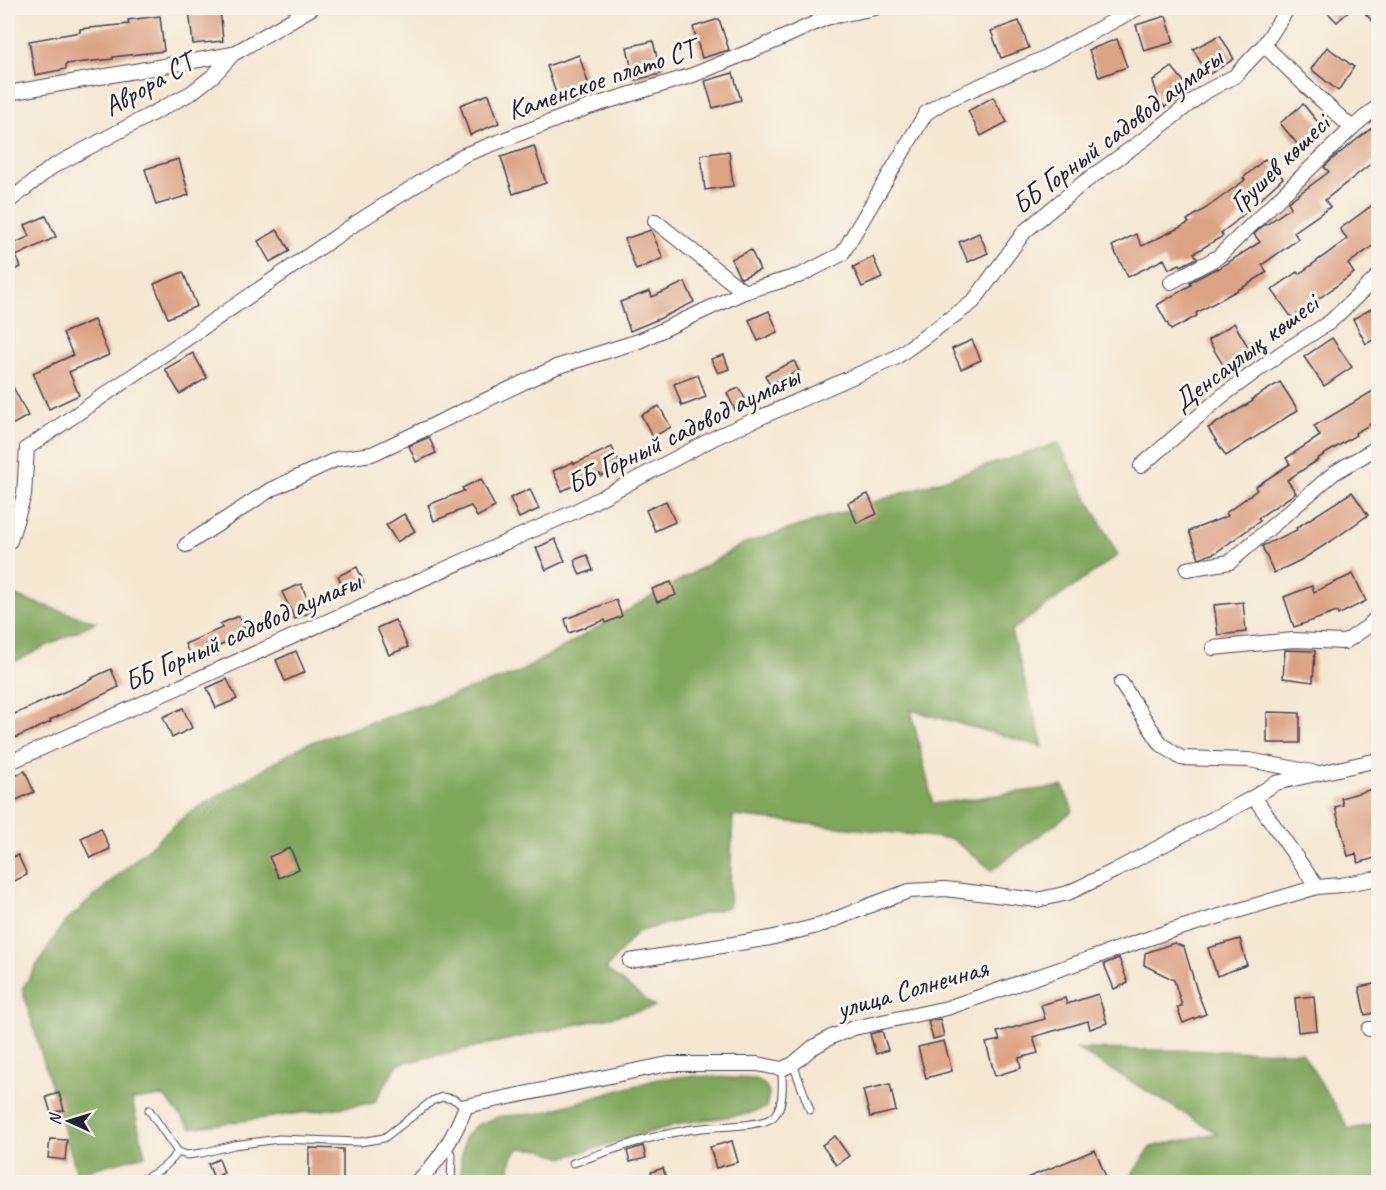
<svg xmlns="http://www.w3.org/2000/svg" width="1386" height="1190" font-family="Caveat,sans-serif">
	<style>
		.forest { fill: #80a65c; stroke: #51644c; stroke-width: 1.5 }
		.building { fill: #dba284 }
		.lines { fill: none; stroke-linecap: round; stroke-linejoin: round }
		.lane-casing { stroke: #424052; stroke-width: 9 }
		.street-casing { stroke: #424052; stroke-width: 16 }
		.lane { stroke: #fff; stroke-width: 7 }
		.street { stroke: #fff; stroke-width: 14 }
		.labels { text-anchor: middle; dominant-baseline: central; stroke-width: 6; stroke-linejoin: round; paint-order: stroke }
		.street-label { font-size: 28px; fill: #22223b; stroke: #f7f3e8 }
	</style>
	<rect width="100%" height="100%" fill="#f7f3e8"/>
	<filter id="ink" filterUnits="userSpaceOnUse"><feTurbulence type="fractalNoise" baseFrequency=".0167" numOctaves="2"/><feDisplacementMap in="SourceGraphic" scale="12" xChannelSelector="R" yChannelSelector="G"/><feConvolveMatrix kernelMatrix="1 2 1 2 8 2 1 2 1" color-interpolation-filters="sRGB"/></filter>
	<filter id="wash" filterUnits="userSpaceOnUse"><feTurbulence type="fractalNoise" baseFrequency=".008" numOctaves="4" result="noise"/><feDisplacementMap in="SourceGraphic" scale="24" xChannelSelector="R" yChannelSelector="G"/><feGaussianBlur stdDeviation="1.35" result="paint"/><feColorMatrix in="noise" values="0 0 0 0 0 0 0 0 0 0 0 0 0 0 0 0 0 1.4 0 .05"/><feComposite in="paint" operator="in"/></filter>
	<g filter="url(#wash)">
		<rect width="100%" height="100%" fill="#f5e7d2"/>
		<g class="forest">
			<polygon points="1058,443 1118,555 1011,631 1043,747 911,710 933,804 1063,786 1073,811 992,870 952,839 733,816 729,907 637,932 606,969 655,1007 398,1064 374,1103 191,1128 164,1096 132,1100 145,1155 77,1173 22,989 63,924 187,814 306,744 518,673 743,544"/>
			<polygon points="8,594 96,622 8,665"/>
			<polygon points="1077,1049 1302,1052 1349,1129 1378,1124 1378,1182 1127,1182 1151,1147 1217,1133"/>
			<polygon points="689,1076 756,1079 766,1086 769,1094 766,1108 748,1114 682,1123 562,1158 544,1150 520,1148 512,1156 508,1182 461,1182 461,1159 465,1137 476,1125 501,1116 537,1114 658,1079"/>
		</g>
		<g id="blocks">
			<g class="building">
				<polygon points="208,8 220,8 223,41 193,44 189,10"/>
				<polygon points="1323,8 1352,8 1337,22"/>
				<polygon points="1360,8 1378,8 1378,27"/>
				<polygon points="160,16 164,51 113,57 113,59 66,64 66,69 35,75 29,41 80,32 80,29 129,24 128,20"/>
				<polygon points="1166,16 1174,42 1144,51 1136,25"/>
				<polygon points="719,19 729,50 702,58 693,27"/>
				<polygon points="1019,21 1029,48 1001,58 991,31"/>
				<polygon points="1220,35 1234,59 1208,75 1193,49"/>
				<polygon points="1117,39 1127,67 1099,77 1089,50"/>
				<polygon points="653,41 661,74 634,80 627,47"/>
				<polygon points="1327,47 1354,67 1338,91 1311,69"/>
				<polygon points="579,55 591,92 559,103 547,66"/>
				<polygon points="1172,67 1189,88 1165,107 1159,100 1153,81"/>
				<polygon points="733,73 741,100 713,108 705,81"/>
				<polygon points="489,94 499,123 470,135 460,105"/>
				<polygon points="993,97 1007,122 981,136 968,111"/>
				<polygon points="1303,104 1321,126 1298,145 1280,123"/>
				<polygon points="1378,123 1378,158 1325,200 1330,207 1294,232 1298,239 1262,265 1267,272 1245,286 1196,313 1197,316 1171,330 1157,305 1191,285 1190,282 1217,268 1218,269 1260,242 1254,234 1265,224 1266,225 1291,207 1288,202 1329,172 1324,167 1336,156"/>
				<polygon points="534,146 546,183 513,194 501,157"/>
				<polygon points="729,151 733,186 705,190 701,155"/>
				<polygon points="179,159 189,195 156,205 145,169"/>
				<polygon points="1265,159 1283,178 1234,223 1221,233 1223,236 1194,253 1197,258 1181,266 1180,264 1169,269 1164,259 1128,277 1112,246 1136,234 1142,246 1189,223 1187,220 1205,209 1245,180 1243,178"/>
				<polygon points="1378,201 1378,242 1348,264 1354,273 1292,318 1272,290 1297,272 1299,274 1347,239 1340,229"/>
				<polygon points="46,216 56,237 16,256 21,267 8,273 8,237 11,245 30,236 25,225"/>
				<polygon points="277,230 290,251 270,262 258,241"/>
				<polygon points="651,230 663,258 636,270 625,239"/>
				<polygon points="979,233 988,253 968,262 959,242"/>
				<polygon points="751,250 760,270 741,278 739,276 731,259"/>
				<polygon points="873,257 882,278 862,287 853,267"/>
				<polygon points="183,272 197,306 168,318 154,284"/>
				<polygon points="685,282 694,302 661,318 630,331 620,302 650,291 652,297"/>
				<polygon points="1378,305 1378,337 1366,344 1353,319"/>
				<polygon points="769,311 778,332 758,341 749,320"/>
				<polygon points="94,320 109,355 69,372 79,395 49,409 33,373 73,355 63,333"/>
				<polygon points="1234,323 1251,352 1225,368 1208,340"/>
				<polygon points="1332,338 1352,367 1324,386 1304,357"/>
				<polygon points="972,340 981,360 961,369 952,349"/>
				<polygon points="193,353 207,378 180,394 165,369"/>
				<polygon points="724,355 729,369 718,373 711,359"/>
				<polygon points="794,361 799,371 769,384 765,375"/>
				<polygon points="698,375 706,397 682,406 674,384"/>
				<polygon points="8,377 28,416 8,427"/>
				<polygon points="1280,382 1298,410 1226,456 1208,428 1253,401 1252,399"/>
				<polygon points="739,388 748,404 735,410 727,393"/>
				<polygon points="1378,388 1378,420 1355,433 1356,435 1317,459 1318,460 1287,480 1296,493 1258,518 1260,521 1215,553 1199,558 1189,531 1228,516 1226,513 1257,490 1255,487 1290,464 1286,458 1320,436 1314,426"/>
				<polygon points="659,406 671,427 653,437 641,415"/>
				<polygon points="429,437 436,453 416,462 409,446"/>
				<polygon points="612,447 621,467 601,476 600,474 562,491 553,471 573,462 574,464"/>
				<polygon points="481,479 495,507 477,517 471,506 434,521 428,505 464,491 462,488"/>
				<polygon points="530,489 539,509 519,518 510,498"/>
				<polygon points="1352,492 1368,515 1333,540 1301,560 1274,573 1262,546 1297,530 1296,528"/>
				<polygon points="868,494 877,514 857,523 848,503"/>
				<polygon points="666,501 675,522 655,531 646,510"/>
				<polygon points="404,514 415,531 397,542 386,525"/>
				<polygon points="555,539 565,561 546,570 536,548"/>
				<polygon points="587,555 593,570 580,575 574,560"/>
				<polygon points="357,567 364,583 345,591 338,576"/>
				<polygon points="1353,574 1366,601 1338,615 1337,612 1294,627 1284,597 1312,586 1314,592"/>
				<polygon points="671,582 676,595 657,602 652,589"/>
				<polygon points="301,584 313,611 295,619 282,592"/>
				<polygon points="616,600 622,616 606,623 605,620 569,633 565,619"/>
				<polygon points="1243,602 1246,632 1218,635 1214,605"/>
				<polygon points="239,616 247,634 210,650 211,654 193,662 185,644 222,628 220,624"/>
				<polygon points="395,620 408,647 389,655 377,628"/>
				<polygon points="1285,650 1315,651 1313,682 1283,678"/>
				<polygon points="296,651 305,672 285,681 276,660"/>
				<polygon points="111,669 119,687 50,720 51,722 8,741 8,717 93,679 92,678"/>
				<polygon points="227,679 237,699 216,708 207,688"/>
				<polygon points="183,708 192,728 172,738 163,717"/>
				<polygon points="1267,712 1300,713 1300,743 1267,743"/>
				<polygon points="25,771 34,792 14,801 8,786 8,779"/>
				<polygon points="1376,788 1378,797 1378,857 1358,863 1356,854 1348,856 1335,807 1343,805 1341,798"/>
				<polygon points="101,828 110,849 90,858 81,838"/>
				<polygon points="290,848 299,869 279,878 269,857"/>
				<polygon points="18,855 27,875 8,884 8,859"/>
				<polygon points="1240,939 1247,965 1217,976 1208,948"/>
				<polygon points="1174,943 1184,947 1197,991 1206,1014 1183,1023 1177,1007 1182,1006 1174,980 1144,965 1145,953"/>
				<polygon points="1119,958 1128,983 1114,989 1104,964"/>
				<polygon points="1378,983 1378,1012 1365,1015 1359,987"/>
				<polygon points="1098,994 1107,1023 1090,1029 1088,1021 1033,1037 1038,1053 1019,1058 1021,1068 995,1076 986,1043 1000,1040 997,1032 1045,1019 1041,1005 1065,998 1067,1004"/>
				<polygon points="1314,996 1317,1030 1298,1032 1295,998"/>
				<polygon points="940,1019 944,1036 933,1039 928,1021"/>
				<polygon points="882,1031 888,1050 876,1054 870,1034"/>
				<polygon points="944,1041 952,1071 926,1078 918,1047"/>
				<polygon points="890,1084 896,1111 870,1117 863,1090"/>
				<polygon points="59,1093 64,1110 51,1113 46,1097"/>
				<polygon points="835,1136 849,1156 836,1165 822,1145"/>
				<polygon points="50,1139 67,1140 65,1160 48,1158"/>
				<polygon points="732,1141 738,1162 716,1168 710,1147"/>
				<polygon points="643,1146 646,1158 630,1162 627,1151"/>
				<polygon points="309,1148 343,1149 343,1182 309,1182"/>
				<polygon points="1095,1150 1108,1182 1017,1182"/>
				<polygon points="219,1159 224,1173 214,1178 208,1164"/>
				<polygon points="663,1168 667,1182 654,1182 651,1172"/>
			</g>
		</g>
	</g>
	<g filter="url(#ink)">
		<use href="#blocks" fill-opacity="0" stroke="#424052" stroke-width="1.5"/>
		<g class="lines">
			<g class="lane-casing">
				<g id="lane">
					<polyline points="793,1064 810,1110"/>
					<polyline points="149,1110 178,1152 187,1155 202,1153 234,1145 279,1139 360,1142 384,1138 432,1101 442,1097 453,1099 466,1106"/>
					<polyline points="445,1147 452,1155 451,1182"/>
					<path d="M573 1163C615 1149 657 1133 702 1128 718 1126 761 1127 773 1117 785 1106 782 1083 782 1069"/>
					<path d="M137 1182C156 1173 165 1169 178 1152"/>
				</g>
			</g>
			<g class="street-casing">
				<g id="street">
					<polyline points="8,93 233,54"/>
					<polyline points="1352,128 1378,106"/>
					<polyline points="8,202 52,167 191,93 214,75 233,54 312,8"/>
					<polyline points="655,221 744,292"/>
					<polyline points="1171,282 1218,257 1352,128 1307,87 1264,45"/>
					<polyline points="1141,466 1222,396 1280,354 1330,322 1378,276"/>
					<polyline points="10,541 24,495 27,448 356,223 464,155 589,107 693,75 780,39 826,18 875,8"/>
					<polyline points="186,545 270,490 337,459 372,454 556,367 639,341 744,292 801,275 842,254 926,113 945,101 1040,60 1138,8"/>
					<polyline points="1187,569 1230,562 1334,473 1378,447"/>
					<polyline points="1213,648 1293,640 1345,642 1367,627 1378,617"/>
					<polyline points="1121,683 1161,744 1181,758 1249,760 1312,772"/>
					<polyline points="8,763 576,511 716,437 895,358 973,302 1025,231 1083,183 1154,132 1203,93 1235,76 1264,45 1288,8"/>
					<polyline points="1317,887 1341,885 1378,878"/>
					<polyline points="630,961 770,938 821,925 876,903 909,891 945,889 1037,900 1068,893 1114,871 1254,797 1276,783 1378,760"/>
					<polyline points="1369,1029 1378,1029"/>
					<path d="M416 1182C440 1163 455 1134 466 1106L668 1064H758L782 1069 793 1064 812 1048 831 1037 854 1028 947 1008 1170 931 1317 887 1254 797"/>
				</g>
			</g>
			<use href="#lane" class="lane"/>
			<use href="#street" class="street"/>
		</g>
	</g>
	<g class="labels">
		<g class="street-label">
			<text transform="translate(601 79) rotate(-19)">Каменское плато СТ</text>
			<text transform="translate(148 84) rotate(-30)">Аврора СТ</text>
			<text transform="translate(1117 131) rotate(-37)">ББ Горный садовод аумағы</text>
			<text transform="translate(1279 163) rotate(-44)">Грушев көшесі</text>
			<text transform="translate(1245 352) rotate(-37)">Денсаулық көшесі</text>
			<text transform="translate(683 430) rotate(-26)">ББ Горный садовод аумағы</text>
			<text transform="translate(242 631) rotate(-24)">ББ Горный садовод аумағы</text>
			<text transform="translate(912 988) rotate(-16)">улица Солнечная</text>
		</g>
	</g>
	<rect width="1386" height="1190" fill="none" stroke="#f7f3e8" stroke-width="30"/>
	<g transform="translate(69 1121) rotate(274)" stroke="#f7f3e8" stroke-width="4.5" paint-order="stroke">
	<path d="M0-4.5L10 22L0 15L-10 22Z" fill="#22223b"/>
	<text y="-9" font-size="16" font-weight="bold" text-anchor="middle" fill="#22223b">N</text>
	</g>
</svg>
